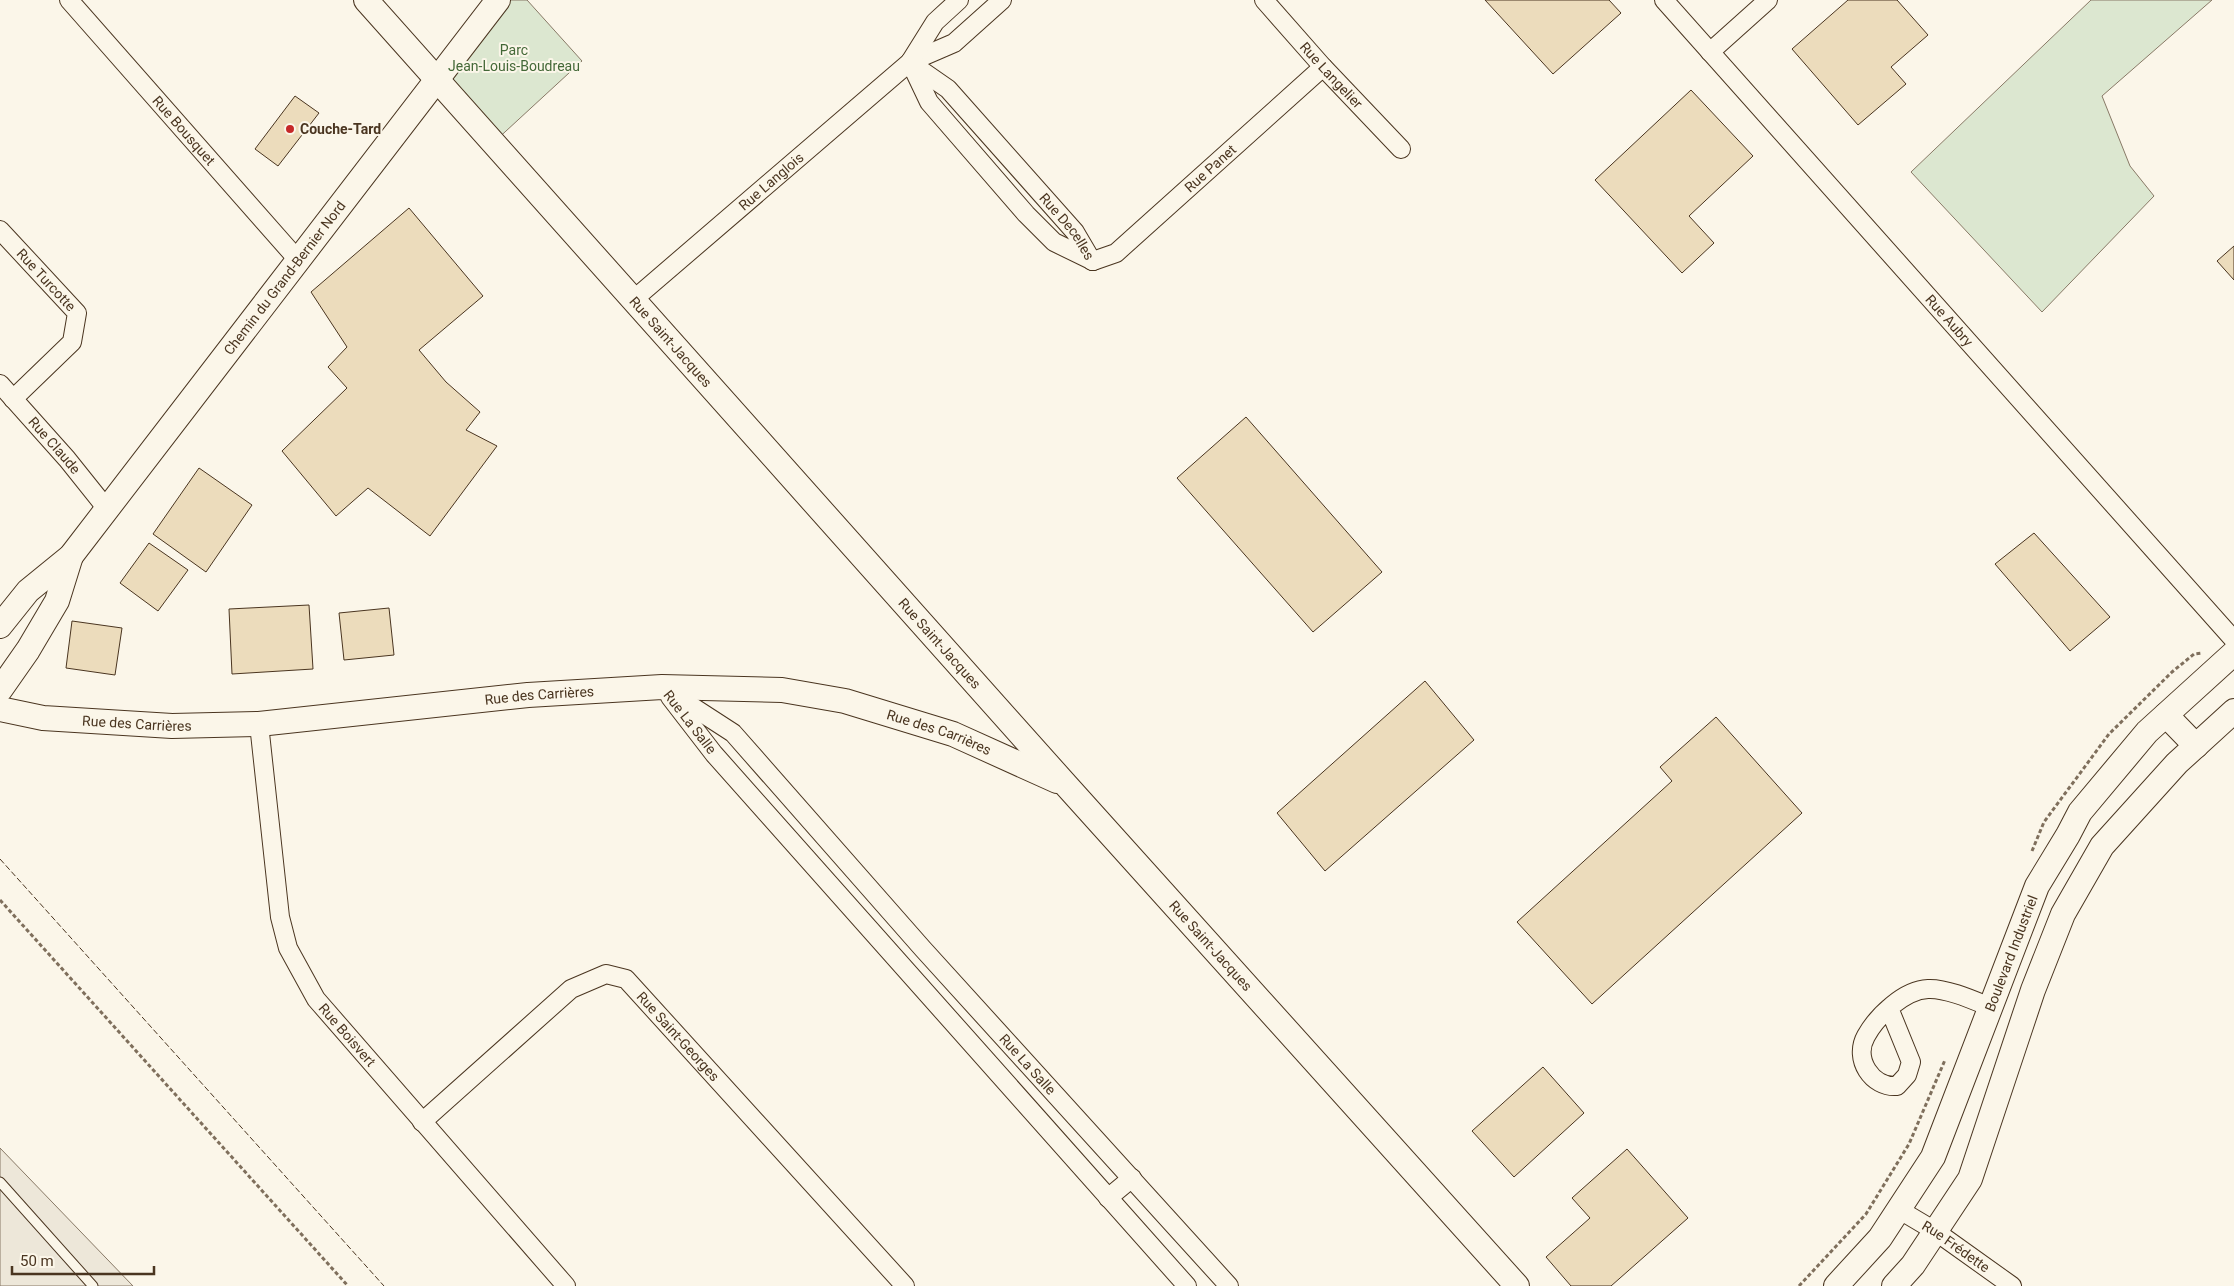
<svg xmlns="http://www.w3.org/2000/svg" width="2234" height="1286" font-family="Roboto,sans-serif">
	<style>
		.green { fill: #dce7d0; stroke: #887966 }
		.parking { fill: #ede7d9; stroke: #887966 }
		.building { fill: #ecdcbc; stroke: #4a3520 }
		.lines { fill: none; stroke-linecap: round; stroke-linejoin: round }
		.lane-casing { stroke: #4a3520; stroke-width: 11 }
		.street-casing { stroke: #4a3520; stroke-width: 20 }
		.secondary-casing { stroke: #4a3520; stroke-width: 26 }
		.path { stroke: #7f6f5c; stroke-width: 3; stroke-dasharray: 4 2.5; stroke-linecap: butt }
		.lane { stroke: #fbf6e9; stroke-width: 9 }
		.street { stroke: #fbf6e9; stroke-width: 18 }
		.secondary { stroke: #fbf6e9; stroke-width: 24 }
		.fence { stroke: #4a3520; stroke-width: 1; stroke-dasharray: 6 2.5; stroke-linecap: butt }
		.poi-dot { fill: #c62828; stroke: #fbf6e9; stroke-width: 2 }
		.labels { text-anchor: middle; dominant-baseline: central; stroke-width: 4; stroke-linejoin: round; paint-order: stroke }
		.park-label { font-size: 14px; fill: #436837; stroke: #fbf6e9 }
		.street-label { font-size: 14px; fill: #4a3520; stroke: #fbf6e9 }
		.poi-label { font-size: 14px; font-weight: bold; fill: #4a3520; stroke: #fbf6e9; text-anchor: start }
	</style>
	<rect width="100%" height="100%" fill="#fbf6e9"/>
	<g class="green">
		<polygon points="498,0 527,0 582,61 493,143 437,80"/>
		<polygon points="2091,0 2212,0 2102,96 2130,166 2154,196 2042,312 1911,172"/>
	</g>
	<polygon class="parking" points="0,1148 133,1286 0,1286"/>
	<g class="building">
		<polygon points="1485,0 1609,0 1621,13 1553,74"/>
		<polygon points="1848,0 1897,0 1928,35 1891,67 1906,84 1858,125 1792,49"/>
		<polygon points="1691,90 1753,156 1689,216 1714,243 1682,273 1595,180"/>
		<polygon points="295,96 319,113 278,166 255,149"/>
		<polygon points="409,208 483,296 419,350 446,382 480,412 466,430 497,446 430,536 368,488 336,516 282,451 347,388 328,367 347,347 311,292"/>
		<polygon points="2234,246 2234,280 2217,261"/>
		<polygon points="1246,417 1382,572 1313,632 1177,478"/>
		<polygon points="199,468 252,505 206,572 153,534"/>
		<polygon points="2034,533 2110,617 2070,651 1995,564"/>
		<polygon points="149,543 188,570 158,611 120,583"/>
		<polygon points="309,605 313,669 232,674 229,609"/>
		<polygon points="389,608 394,655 344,660 339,613"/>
		<polygon points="72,621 122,628 115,675 66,668"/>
		<polygon points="1425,681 1474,740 1325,871 1277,813"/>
		<polygon points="1716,717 1802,813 1592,1004 1517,922 1672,781 1660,767"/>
		<polygon points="1543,1067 1584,1113 1514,1177 1472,1131"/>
		<polygon points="1627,1149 1688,1218 1611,1286 1571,1286 1546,1257 1590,1218 1572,1198"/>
	</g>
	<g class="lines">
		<g class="lane-casing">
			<polyline id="lane" points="0,1182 93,1286"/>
		</g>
		<g class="street-casing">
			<g id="street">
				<path id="s1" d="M69 0 298 260"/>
				<path id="s2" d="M1264 0 1323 67 1401 149"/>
				<path id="s3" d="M1664 0 2234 640"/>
				<polyline points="1710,52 1768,0"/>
				<polyline points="910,62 929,102 1026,214 1054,242 1093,261"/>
				<polyline points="910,62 954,43 1002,0"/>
				<path id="s4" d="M912 64 948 89 1075 232 1092 261"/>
				<path id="s5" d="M0 230 77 313 72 342 13 399"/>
				<path id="s6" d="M1093 261 1116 253 1323 67"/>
				<path id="s7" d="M633 300 910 62 935 22 959 0"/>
				<path id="s8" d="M0 384 67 459 107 509"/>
				<path id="s9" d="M662 687 733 733 923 949 1229 1286"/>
				<polyline points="670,697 714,754 1187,1286"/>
				<path id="s10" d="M259 724 280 917 288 948 316 999 566 1286"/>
				<path d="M1889 1008 1911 1062 1907 1075 1897 1086C1872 1088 1853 1059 1866 1036 1877 1016 1904 990 1928 989 1946 988 1973 1000 1990 1007"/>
				<path id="s11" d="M422 1122 571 989 606 974 626 979 905 1286"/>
				<polyline points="1108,1198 1132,1178"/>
				<path id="s12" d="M1898 1209 1935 1231 2012 1286"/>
			</g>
		</g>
		<g class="secondary-casing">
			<g id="secondary">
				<path id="s13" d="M366 0 1066 785 1517 1286"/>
				<path id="s14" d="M0 626 28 591 71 556 498 0"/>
				<polyline points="0,690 28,650 57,601 71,556"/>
				<path id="s15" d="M0 709 43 718 172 726 259 724 528 695 662 687 782 690 845 701 953 734 1057 781"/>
				<polyline points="2166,715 2196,746"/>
				<path id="s16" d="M1836 1286 1880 1238 1933 1157 2037 886 2068 835 2080 812 2147 732 2234 653"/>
				<polyline points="1894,1286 1913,1265 1970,1179 2033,990 2063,914 2102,846 2177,763 2234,711"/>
			</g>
		</g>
		<g class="path">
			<polyline points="2032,851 2044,822 2109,734 2172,672 2194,654 2202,653"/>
			<polyline points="0,900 348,1286"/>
			<polyline points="1799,1286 1866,1214 1909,1144 1945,1060"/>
		</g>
		<use href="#lane" class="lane"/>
		<use href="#street" class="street"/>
		<use href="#secondary" class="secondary"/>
		<polyline class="fence" points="0,859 384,1286"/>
	</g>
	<circle class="poi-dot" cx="290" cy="129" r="5"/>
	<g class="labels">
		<g class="park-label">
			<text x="514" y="50">Parc<tspan x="514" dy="16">Jean-Louis-Boudreau</tspan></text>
		</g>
		<g class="street-label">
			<text stroke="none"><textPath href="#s2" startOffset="101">Rue Langelier</textPath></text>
			<text stroke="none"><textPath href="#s1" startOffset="174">Rue Bousquet</textPath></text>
			<text stroke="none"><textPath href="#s6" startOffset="151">Rue Panet</textPath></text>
			<text stroke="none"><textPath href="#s7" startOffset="182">Rue Langlois</textPath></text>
			<text stroke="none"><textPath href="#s4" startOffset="226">Rue Decelles</textPath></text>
			<text stroke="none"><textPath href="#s14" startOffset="451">Chemin du Grand-Bernier Nord</textPath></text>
			<text stroke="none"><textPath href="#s5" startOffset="68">Rue Turcotte</textPath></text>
			<text stroke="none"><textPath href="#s3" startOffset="429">Rue Aubry</textPath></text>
			<text stroke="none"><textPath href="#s13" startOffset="458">Rue Saint-Jacques</textPath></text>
			<text stroke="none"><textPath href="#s8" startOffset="82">Rue Claude</textPath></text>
			<text stroke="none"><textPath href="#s13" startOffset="862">Rue Saint-Jacques</textPath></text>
			<text stroke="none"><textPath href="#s15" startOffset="542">Rue des Carrières</textPath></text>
			<text transform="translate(690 722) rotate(52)">Rue La Salle</text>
			<text stroke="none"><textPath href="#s15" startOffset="138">Rue des Carrières</textPath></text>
			<text stroke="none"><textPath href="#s15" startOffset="948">Rue des Carrières</textPath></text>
			<text stroke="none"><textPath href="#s13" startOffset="1268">Rue Saint-Jacques</textPath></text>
			<text stroke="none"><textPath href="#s16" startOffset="380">Boulevard Industriel</textPath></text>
			<text stroke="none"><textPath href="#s10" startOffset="332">Rue Boisvert</textPath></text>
			<text stroke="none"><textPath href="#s11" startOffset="336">Rue Saint-Georges</textPath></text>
			<text stroke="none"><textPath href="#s9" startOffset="528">Rue La Salle</textPath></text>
			<text stroke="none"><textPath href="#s12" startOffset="69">Rue Frédette</textPath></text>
		</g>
		<g class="poi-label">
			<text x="300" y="129">Couche-Tard</text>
		</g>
	</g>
	<path d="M12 1266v8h142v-8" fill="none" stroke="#4a3520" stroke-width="2.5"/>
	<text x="20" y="1266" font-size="15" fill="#4a3520" stroke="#fbf6e9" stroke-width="4" paint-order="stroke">50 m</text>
</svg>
